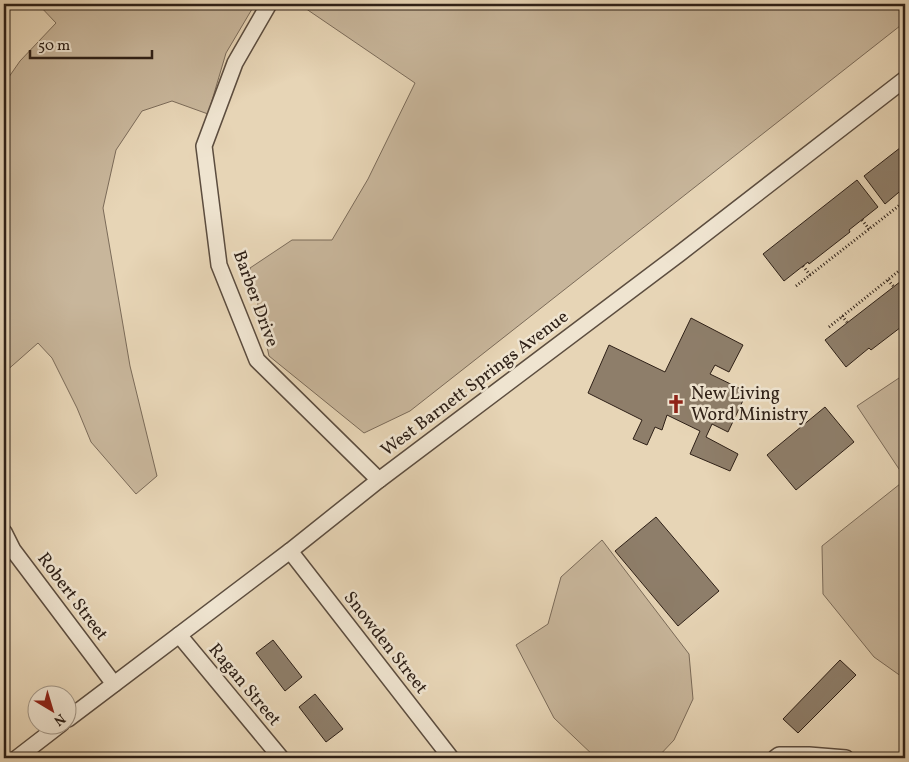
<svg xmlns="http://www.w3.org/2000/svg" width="909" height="762" font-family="Vollkorn,serif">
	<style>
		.green { fill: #c8b69b; stroke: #7b6b59 }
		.building { fill: #8e7e6a; stroke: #2e2017 }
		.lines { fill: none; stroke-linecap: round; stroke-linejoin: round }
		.minor-casing { stroke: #5c4d3f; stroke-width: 18 }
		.path { stroke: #2e2017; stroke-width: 3; stroke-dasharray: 1 2.5; stroke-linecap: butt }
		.minor { stroke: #efe4d0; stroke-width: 15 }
		.labels { text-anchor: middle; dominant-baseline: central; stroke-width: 5; stroke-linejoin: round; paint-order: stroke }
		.street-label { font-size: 18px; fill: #2e2017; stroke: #efe4d0 }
		.poi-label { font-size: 18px; fill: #2e2017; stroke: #efe4d0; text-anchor: start }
	</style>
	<rect width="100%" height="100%" fill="#e7d5b6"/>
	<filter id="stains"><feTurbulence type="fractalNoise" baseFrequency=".004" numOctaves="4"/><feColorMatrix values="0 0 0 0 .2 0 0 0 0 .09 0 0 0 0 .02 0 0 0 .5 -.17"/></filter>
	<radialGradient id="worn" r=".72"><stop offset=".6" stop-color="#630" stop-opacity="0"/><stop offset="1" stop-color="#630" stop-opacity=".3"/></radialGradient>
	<g class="green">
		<polygon points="38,4 255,4 226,53 208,114 172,101 142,111 116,150 103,208 130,366 157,476 136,494 91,442 77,408 52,358 38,343 4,373 4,84 20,61 56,23"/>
		<polygon points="299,4 905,4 905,22 410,411 364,433 269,356 250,268 292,240 332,240 368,179 415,83"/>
		<polygon points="905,374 905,478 857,406"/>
		<polygon points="905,480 905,679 874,657 823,594 822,546"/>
		<polygon points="602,540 689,654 693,699 674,740 657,758 596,758 554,718 516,645 548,624 561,577"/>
	</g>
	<g class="building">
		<polygon points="905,144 905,187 885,204 864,176"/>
		<polygon points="857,180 878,207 849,230 850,232 809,264 808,262 784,281 763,254"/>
		<polygon points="905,278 905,324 871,350 869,348 846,367 825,340"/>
		<polygon points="691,318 743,345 729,372 715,365 710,374 747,392 728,432 712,424 706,437 738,454 730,471 690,454 700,431 667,415 662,430 655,427 647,445 633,439 642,420 588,393 609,345 665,372"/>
		<polygon points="825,407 854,442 796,490 767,455"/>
		<polygon points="656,517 719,591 678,626 615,551"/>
		<polygon points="273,640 302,677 285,691 256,653"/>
		<polygon points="840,660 856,675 798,733 783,719"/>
		<polygon points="315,694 343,729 326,742 299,707"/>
		<polygon points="363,752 368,758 356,758"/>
		<polygon points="384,753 388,758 377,758"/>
	</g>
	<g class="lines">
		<g class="minor-casing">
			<g id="minor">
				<polyline points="269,4 235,63 204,146 219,265 257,360 379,480"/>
				<polyline points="4,532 13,550 114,684"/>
				<polyline points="290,551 451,758"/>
				<polyline points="179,635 281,758"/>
				<polyline points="68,719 290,551 379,480 679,254 905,79"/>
				<polyline points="17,758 61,724"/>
				<polyline points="775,758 779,755 809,755 846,758"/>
			</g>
		</g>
		<g class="path">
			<polyline points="862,220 869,229"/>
			<polyline points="803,266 810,275"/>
			<polyline points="888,280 894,287"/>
			<polyline points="796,286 905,201"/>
			<polyline points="842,316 847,322"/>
			<polyline points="829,327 905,266"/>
		</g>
		<use href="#minor" class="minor"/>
	</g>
	<defs>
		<g id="church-bare" transform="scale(1.5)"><path d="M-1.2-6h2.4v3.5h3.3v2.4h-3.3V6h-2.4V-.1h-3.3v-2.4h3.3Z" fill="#8f2418" stroke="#efe4d0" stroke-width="2.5" paint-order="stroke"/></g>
	</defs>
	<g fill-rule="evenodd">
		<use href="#church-bare" x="676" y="404"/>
	</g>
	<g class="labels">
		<g class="street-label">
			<text transform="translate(255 299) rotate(70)">Barber Drive</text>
			<text transform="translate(475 384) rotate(-37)">West Barnett Springs Avenue</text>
			<text transform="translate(72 597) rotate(53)">Robert Street</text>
			<text transform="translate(385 643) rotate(52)">Snowden Street</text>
			<text transform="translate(244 685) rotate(50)">Ragan Street</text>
		</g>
		<g class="poi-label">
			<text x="691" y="394">New Living<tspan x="691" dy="21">Word Ministry</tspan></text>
		</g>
	</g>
	<rect width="909" height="762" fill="none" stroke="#e7d5b6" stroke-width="20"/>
	<rect x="5" y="5" width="899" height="752" fill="none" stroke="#2e2017" stroke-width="2.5"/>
	<rect x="10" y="10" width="889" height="742" fill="none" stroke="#2e2017"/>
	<g transform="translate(52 710) rotate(142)"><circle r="24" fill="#efe4d0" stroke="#a29686"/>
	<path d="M0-4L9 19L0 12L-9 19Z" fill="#8f2418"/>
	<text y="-8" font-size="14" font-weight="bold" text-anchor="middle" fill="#2e2017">N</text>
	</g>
	<path d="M30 50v8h122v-8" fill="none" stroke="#2e2017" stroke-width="2.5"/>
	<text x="38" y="50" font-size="15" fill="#2e2017" stroke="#efe4d0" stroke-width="4" paint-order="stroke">50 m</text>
	<rect width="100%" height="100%" filter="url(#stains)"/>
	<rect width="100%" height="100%" fill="url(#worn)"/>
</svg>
